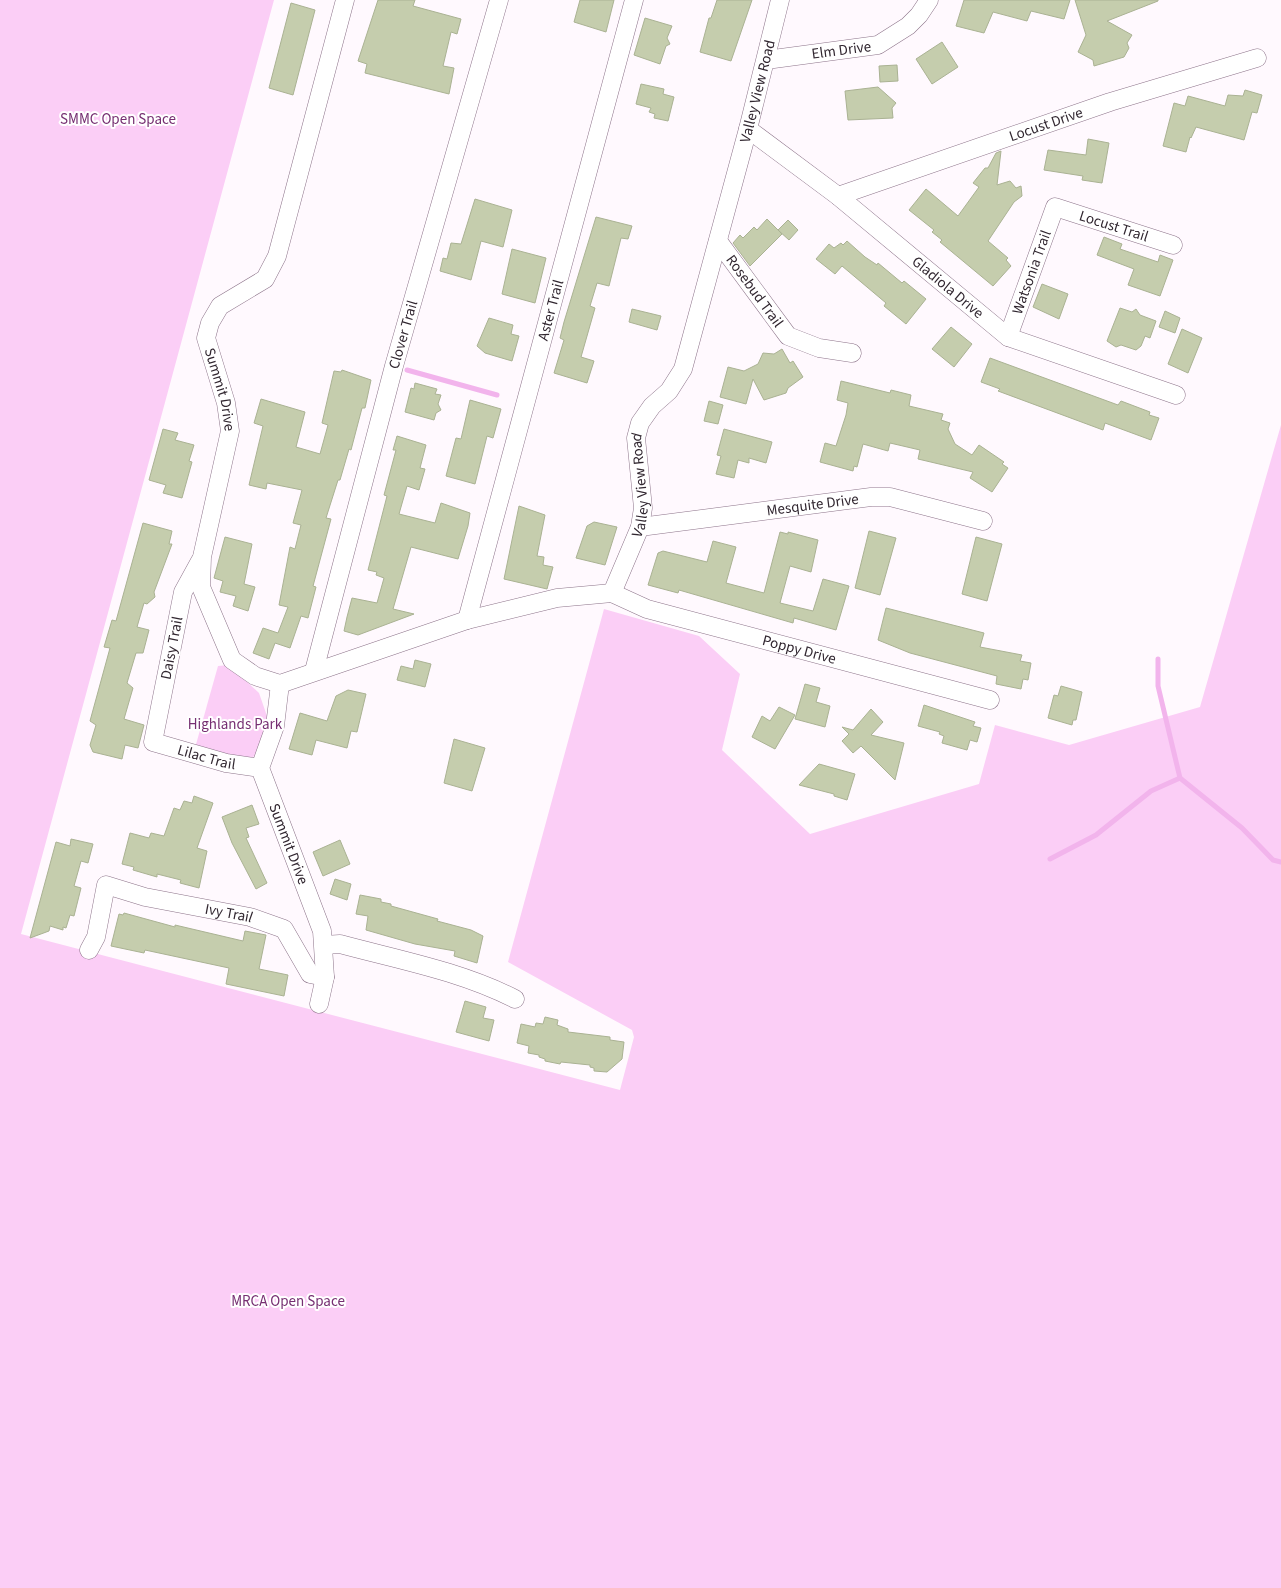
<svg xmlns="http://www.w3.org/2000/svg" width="1281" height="1588" font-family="'Source Sans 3',sans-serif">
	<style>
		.green { fill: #fbcef6 }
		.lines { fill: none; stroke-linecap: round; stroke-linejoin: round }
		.stream { stroke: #f2b4ec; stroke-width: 5 }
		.building { fill: #c5cdad; stroke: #aab293 }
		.minor-casing { stroke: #8d748a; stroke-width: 19 }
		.minor { stroke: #fff; stroke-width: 18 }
		.labels { text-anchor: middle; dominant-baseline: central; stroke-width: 4; stroke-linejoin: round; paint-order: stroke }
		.street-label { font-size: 15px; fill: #312730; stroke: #fff }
		.park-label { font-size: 15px; fill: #762f72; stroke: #fff }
	</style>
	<rect width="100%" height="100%" fill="#fff9fe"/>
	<g class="green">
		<polygon points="0,0 274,0 21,934 620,1090 634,1037 632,1030 508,962 604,609 699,636 740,674 722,750 810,834 979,784 995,725 1069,745 1200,707 1281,425 1281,1588 0,1588"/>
		<polygon points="229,665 259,693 267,716 268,728 256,755 246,761 195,748 218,666"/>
	</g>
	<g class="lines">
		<g class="stream">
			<polyline points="407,370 497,395"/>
			<polyline points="1158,659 1158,686 1180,778 1242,828 1273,860 1281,862"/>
			<polyline points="1050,859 1096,835 1151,791 1180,778"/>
		</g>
	</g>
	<g class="building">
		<polygon points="378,0 415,0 413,6 461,19 457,34 451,32 443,66 454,68 449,94 365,73 367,64 358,61"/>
		<polygon points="580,0 614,0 606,32 574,22"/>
		<polygon points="717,0 752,0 731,61 700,52 709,18 711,18"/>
		<polygon points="964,0 1070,0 1064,19 1031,11 1027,21 993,12 984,33 956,26"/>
		<polygon points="1075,0 1158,0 1158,1 1107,21 1132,35 1127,43 1129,48 1124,57 1094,66 1093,60 1078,52 1086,35"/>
		<polygon points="291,3 315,10 293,95 269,88"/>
		<polygon points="645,18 672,26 667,38 670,44 666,46 660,64 634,55"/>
		<polygon points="942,42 958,67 932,84 916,59"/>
		<polygon points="897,65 898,81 880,82 879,66"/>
		<polygon points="641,84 664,89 663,94 674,97 668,121 654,118 655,114 649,112 651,108 636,104"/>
		<polygon points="878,87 896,103 892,108 893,118 848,120 845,91"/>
		<polygon points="1245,90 1262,95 1257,113 1252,112 1244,140 1196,127 1191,138 1190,137 1186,152 1163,146 1174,103 1185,106 1188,96 1225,106 1228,95 1243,96"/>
		<polygon points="1088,139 1109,143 1102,183 1082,180 1083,176 1044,170 1048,150 1086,155"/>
		<polygon points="1001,151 997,185 1010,181 1016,188 1021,186 1022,196 1014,202 988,241 1008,258 1006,260 1011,266 993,286 940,242 942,240 932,232 934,230 909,210 926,189 958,216 979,187 973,183 985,168 988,168 996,153"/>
		<polygon points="475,199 512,210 503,247 481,241 471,280 440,271 443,258 447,259 451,243 461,244"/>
		<polygon points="596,217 632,226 628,239 621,238 609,286 597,283 590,306 595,308 581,357 594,361 587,383 554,373 564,340 560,338 564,322"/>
		<polygon points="767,219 782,234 750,266 733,243 740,235 743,238 754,227 757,230"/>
		<polygon points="788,220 798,230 789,240 778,230"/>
		<polygon points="1104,237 1122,244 1120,249 1158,262 1160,255 1173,260 1160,296 1128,285 1134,269 1097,255"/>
		<polygon points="847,241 865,257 877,265 878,263 902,283 904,281 926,299 906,324 884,306 886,303 842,266 835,274 816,259 829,244 834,248 841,243 843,245"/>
		<polygon points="512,249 546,258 535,303 502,294"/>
		<polygon points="1042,284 1068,294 1059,319 1033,307"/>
		<polygon points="1120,308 1132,312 1136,309 1140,315 1156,321 1150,338 1145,336 1141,346 1136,350 1121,345 1116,347 1107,341"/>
		<polygon points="632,309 661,316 657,330 629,322"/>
		<polygon points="1165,311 1180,318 1175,333 1159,327"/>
		<polygon points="489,318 513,325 511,334 519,336 512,361 485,353 477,346"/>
		<polygon points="951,327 972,344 954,367 932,349"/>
		<polygon points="1182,329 1202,338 1188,373 1168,364"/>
		<polygon points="782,349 790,363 793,361 803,377 788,388 786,393 764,400 753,379 746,404 720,397 728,367 744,371 758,364 763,353 774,354"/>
		<polygon points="990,358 1118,405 1121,401 1150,412 1149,415 1159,418 1151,440 1105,423 1103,430 998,391 1000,389 981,382"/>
		<polygon points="342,370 371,380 365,408 362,408 351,450 349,449 340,480 338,480 326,518 331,519 313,586 316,587 308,618 301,616 290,648 275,643 269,659 253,653 263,628 278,633 288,607 279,605 290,547 295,549 301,525 293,523 302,490 267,483 266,489 249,485 263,426 254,423 261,399 305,412 296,447 320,454 328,425 322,423 334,371 341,372"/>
		<polygon points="841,381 890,393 891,390 911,395 909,406 943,414 941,420 950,423 948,429 955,444 972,455 979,445 1004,462 1002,464 1008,468 992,492 970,478 973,472 918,459 920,450 890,443 888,451 863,444 857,467 854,466 853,471 820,462 825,443 836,446 846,415 848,403 837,400"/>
		<polygon points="415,383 437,389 435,394 441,395 438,404 441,410 436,413 434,420 405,412 411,388 414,389"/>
		<polygon points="470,400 501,409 493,438 487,436 475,484 446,476 456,438 461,439"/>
		<polygon points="709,401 723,405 718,424 704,421"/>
		<polygon points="163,429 178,433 175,440 194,445 189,461 192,462 182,498 163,493 166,485 149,480"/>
		<polygon points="724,429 772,442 766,463 749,458 749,463 738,460 734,478 716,474 721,456 717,455"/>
		<polygon points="397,436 426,445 420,468 425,469 419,490 407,486 399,514 435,523 441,503 470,513 468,526 458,559 411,547 393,609 414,614 358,635 344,631 347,617 352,598 377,603 384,578 376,575 377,572 368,570 387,496 384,495 396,450 393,450"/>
		<polygon points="519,506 545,515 537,556 544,557 543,565 553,567 547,589 504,579"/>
		<polygon points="594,522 617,527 605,565 576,558 587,526"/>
		<polygon points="143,523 172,531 169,544 172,544 154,592 155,597 147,604 144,603 137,627 149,630 143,653 136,653 127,683 133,688 124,719 144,725 138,748 125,745 122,759 93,752 90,745 96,725 90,721 110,648 104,647 112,620 116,621"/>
		<polygon points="869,531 896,538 880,595 855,588"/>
		<polygon points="780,532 788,534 788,532 818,540 811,572 790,566 780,603 813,611 823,579 849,586 836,630 794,618 793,623 679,590 678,593 648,585 658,553 663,551 707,562 713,541 736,547 726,583 764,593"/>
		<polygon points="225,537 252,544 244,584 255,587 248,611 233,606 236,596 220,592 223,581 214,578"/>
		<polygon points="976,537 1002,544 987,601 962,594"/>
		<polygon points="886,608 984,633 980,647 1022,655 1020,661 1031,663 1028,680 1023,679 1021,689 996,684 997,676 910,653 878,640"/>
		<polygon points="415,660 431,664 425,687 397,680 401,666 413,669"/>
		<polygon points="805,684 820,688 816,702 830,706 825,727 795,719"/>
		<polygon points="1061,686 1082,692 1076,720 1073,720 1072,725 1048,718 1054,695 1058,696"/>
		<polygon points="348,690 366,694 357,732 351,731 347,748 316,740 312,755 289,749 300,713 327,721 336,696"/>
		<polygon points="924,705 975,722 973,726 981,728 977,742 970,740 967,750 942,743 944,736 939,734 940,732 918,726"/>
		<polygon points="779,707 795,715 775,749 752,737 762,716 770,721"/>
		<polygon points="871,709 883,722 871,735 904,743 895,780 861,746 853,753 842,741 849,734 842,727 853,730"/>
		<polygon points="454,739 485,748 472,791 444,783"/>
		<polygon points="819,764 855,774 847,800 834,796 834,794 799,785"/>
		<polygon points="194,796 213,803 197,848 207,851 199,888 180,883 181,880 157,874 157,877 133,870 134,867 122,864 130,833 149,838 151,833 164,836 174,808 180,810 184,801 192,803"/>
		<polygon points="252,805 259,824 246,828 249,837 246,838 267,883 256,889 232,843 222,817"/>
		<polygon points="71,839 93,844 88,863 81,861 74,886 81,888 74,916 70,915 66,928 63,927 63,930 50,926 49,931 30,938 56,842 70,846"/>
		<polygon points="340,840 350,864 323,876 313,852"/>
		<polygon points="335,879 351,884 347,900 330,894"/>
		<polygon points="360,895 381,899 381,902 391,904 391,906 438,919 437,921 471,930 483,936 477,963 454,956 455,951 415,944 366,930 368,916 356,914"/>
		<polygon points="124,913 175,927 175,925 243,941 245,931 266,935 259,969 288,975 284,996 226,984 229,968 145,950 144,953 111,946 119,914 123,915"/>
		<polygon points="465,1001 486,1007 483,1018 494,1020 489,1041 456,1032"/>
		<polygon points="545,1017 558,1020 557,1025 568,1029 568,1032 610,1037 610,1040 624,1042 622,1059 607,1072 594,1071 594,1068 590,1067 590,1065 561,1062 560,1064 545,1061 545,1059 539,1057 539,1055 528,1053 529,1046 517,1043 521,1024 535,1027 536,1023 543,1024"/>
	</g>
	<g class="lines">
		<g class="minor-casing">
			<g id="minor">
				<path id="s1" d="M345 0 277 256 265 279 220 306 210 323 206 338 226 403 230 431 202 557 201 587 232 660 255 676 280 684 467 620 557 598 612 593"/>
				<path id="s2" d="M766 60 878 45 908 26 919 15 929 0"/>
				<path id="s3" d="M748 129 838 196 1008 337 1176 395"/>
				<path id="s4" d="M838 196 1110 102 1257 58"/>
				<path id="s5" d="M718 241 788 336 819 348 852 353"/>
				<path id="s6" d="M1008 337 1055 207 1173 245"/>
				<path id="s7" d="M640 527 871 497H890L983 521"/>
				<path id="s8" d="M200 561 183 592 153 742 226 763 260 768"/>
				<path id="s9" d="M612 593 640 527 643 508 636 438 640 423 652 406 669 391 683 369 748 129 780 0"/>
				<path id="s10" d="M612 593 647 609 990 700"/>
				<path id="s11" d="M467 620 634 0"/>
				<path id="s12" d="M314 671 394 366 499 0"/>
				<path id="s13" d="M280 684 275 726 260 768 322 931 325 977 319 1004"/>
				<path d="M324 945 340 944C399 960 460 971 515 999"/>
				<path id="s14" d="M89 950 96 937 106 885 145 897 250 917 284 929 310 974 325 977"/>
			</g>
		</g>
		<use href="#minor" class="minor"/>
	</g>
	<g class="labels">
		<g class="street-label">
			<text stroke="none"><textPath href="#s2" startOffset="76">Elm Drive</textPath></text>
			<text stroke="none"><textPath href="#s9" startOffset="534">Valley View Road</textPath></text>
			<text stroke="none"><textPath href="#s4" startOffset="220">Locust Drive</textPath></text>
			<text stroke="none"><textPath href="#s6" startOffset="200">Locust Trail</textPath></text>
			<text stroke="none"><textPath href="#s6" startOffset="69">Watsonia Trail</textPath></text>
			<text stroke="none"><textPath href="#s3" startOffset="255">Gladiola Drive</textPath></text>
			<text stroke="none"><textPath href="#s5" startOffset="62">Rosebud Trail</textPath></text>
			<text stroke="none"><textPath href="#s11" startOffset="321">Aster Trail</textPath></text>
			<text stroke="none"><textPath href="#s12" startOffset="348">Clover Trail</textPath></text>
			<text stroke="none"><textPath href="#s1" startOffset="432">Summit Drive</textPath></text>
			<text stroke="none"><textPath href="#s9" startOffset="114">Valley View Road</textPath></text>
			<text stroke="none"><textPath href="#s7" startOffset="174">Mesquite Drive</textPath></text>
			<text transform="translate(172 648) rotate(-79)">Daisy Trail</text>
			<text stroke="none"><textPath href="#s10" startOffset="196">Poppy Drive</textPath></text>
			<text stroke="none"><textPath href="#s8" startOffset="244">Lilac Trail</textPath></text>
			<text stroke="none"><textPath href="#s13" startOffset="168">Summit Drive</textPath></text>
			<text stroke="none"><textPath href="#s14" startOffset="194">Ivy Trail</textPath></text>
		</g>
		<g class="park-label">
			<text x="118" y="119">SMMC Open Space</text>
			<text x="235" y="724">Highlands Park</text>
			<text x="288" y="1301">MRCA Open Space</text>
		</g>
	</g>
</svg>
